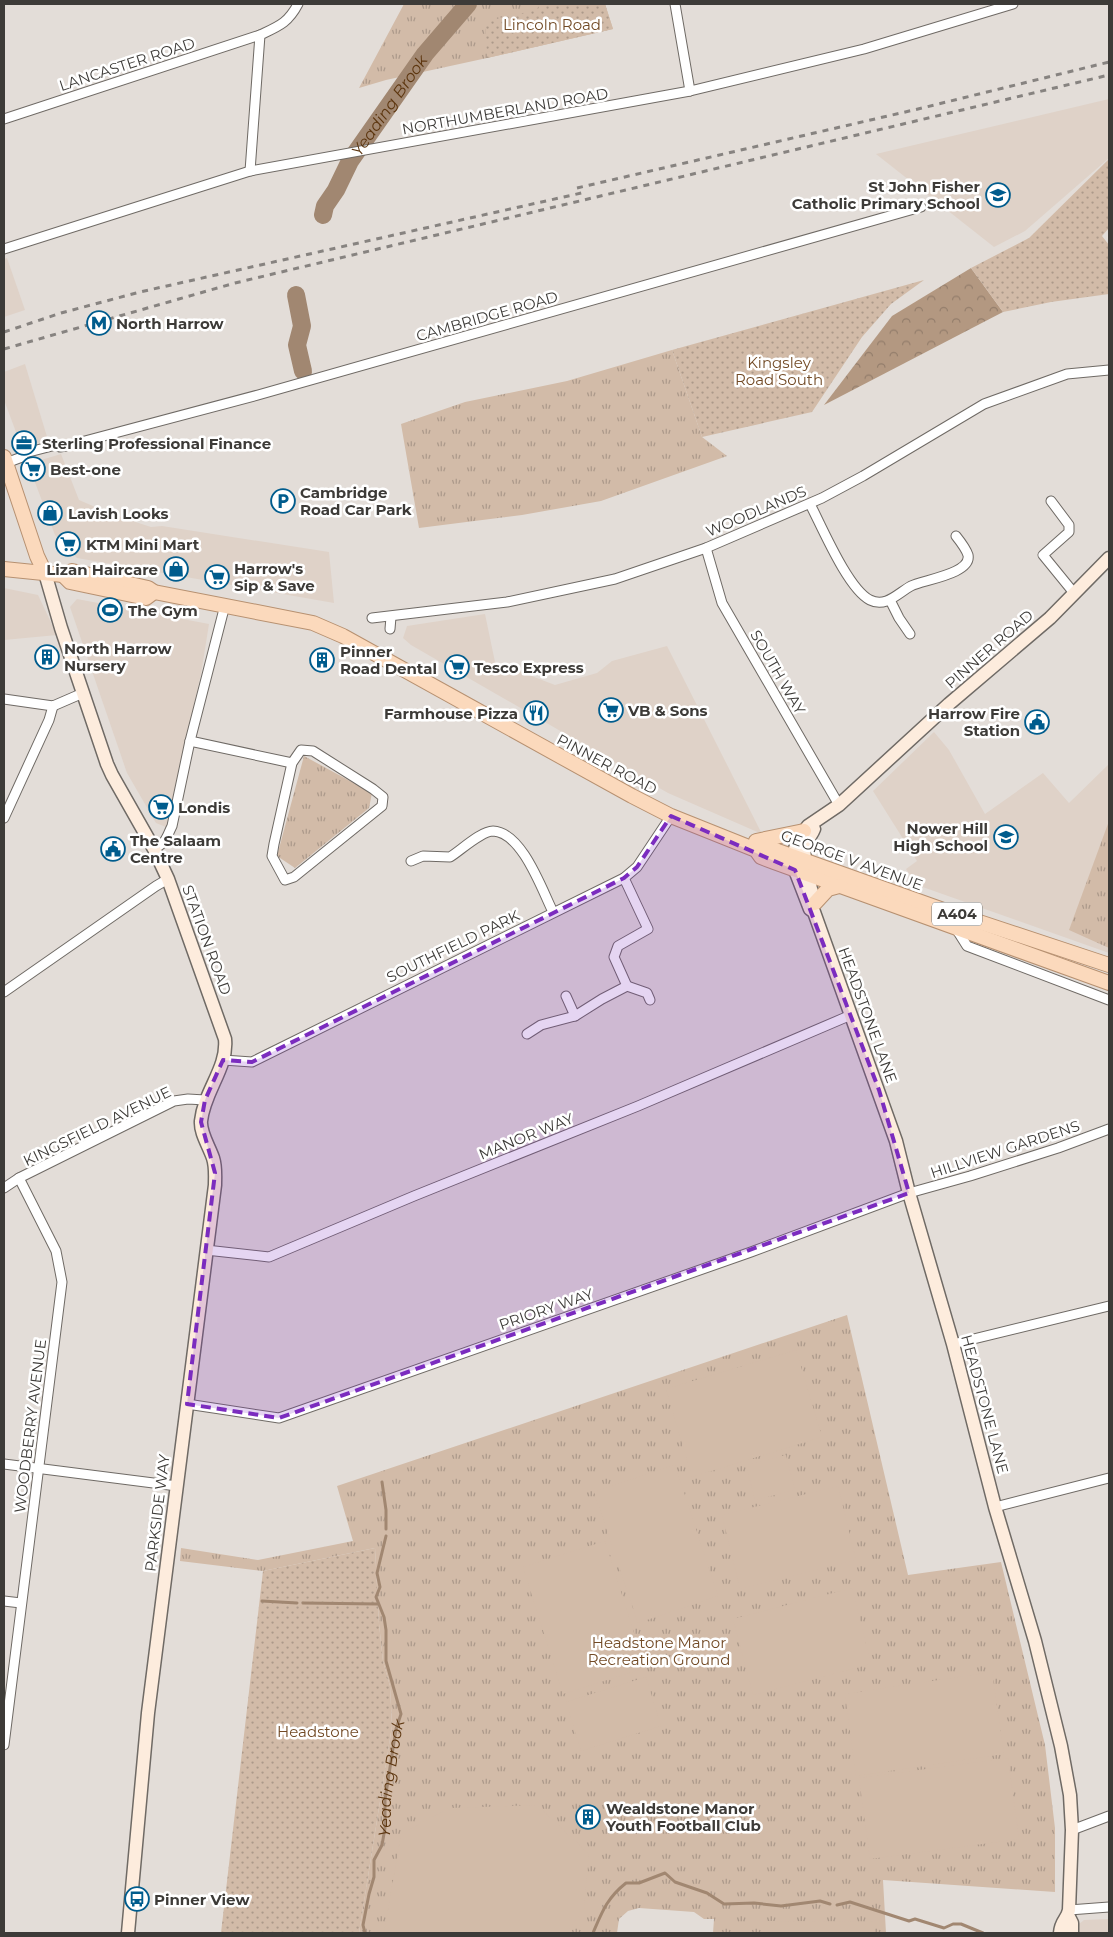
<svg xmlns="http://www.w3.org/2000/svg" width="1113" height="1937" font-family="Montserrat,sans-serif">
	<style>
		.built { fill: #dfd2c8 }
		.grass { fill: url(#grass-tufts) }
		.forest { fill: url(#forest-crowns) }
		.garden { fill: url(#garden-dots) }
		.pitch { fill: #d2bba8 }
		.lines { fill: none; stroke-linecap: round; stroke-linejoin: round }
		.stream { stroke: #a18771; stroke-width: 3 }
		.river { stroke: #a18771; stroke-width: 18 }
		.street-casing { stroke: #6f6a65; stroke-width: 11 }
		.secondary-casing { stroke: #6f6a65; stroke-width: 15 }
		.primary-casing { stroke: #b79171; stroke-width: 16 }
		.street { stroke: #fff; stroke-width: 9 }
		.secondary { stroke: #fdecdd; stroke-width: 12 }
		.primary { stroke: #fbd9bc; stroke-width: 14 }
		.rail { stroke: #878380; stroke-width: 3; stroke-dasharray: 6 6; stroke-linecap: butt }
		.marked { fill: #7b2cbf; fill-opacity: 0.2; stroke: #7b2cbf; stroke-width: 4; stroke-dasharray: 10 6; stroke-linejoin: round }
		.labels { text-anchor: middle; dominant-baseline: central; stroke-width: 5; stroke-linejoin: round; paint-order: stroke }
		.shield { fill: #fff; stroke: #777674; stroke-width: 1 }
		.shield-label { font-size: 14px; font-weight: bold; fill: #3d3b38 }
		.park-label { font-size: 15px; fill: #724a25; stroke: #fff }
		.street-label { font-size: 15px; fill: #3d3b38; stroke: #fff }
		.poi-label { font-size: 15px; font-weight: bold; fill: #3d3b38; stroke: #fff; text-anchor: start }
		.water-label { font-size: 16px; font-style: italic; fill: #5d360f; stroke: #fff }
	</style>
	<defs>
		<pattern id="grass-tufts" width="24" height="20" patternUnits="userSpaceOnUse" patternTransform="scale(1.25)"><rect width="24" height="20" fill="#d2bba8"/><path d="M3 7l-1-3M5 7V3M7 7l1-3M15 17l-1-3M17 17v-4M19 17l1-3" fill="none" stroke="#ac998a"/></pattern>
		<pattern id="forest-crowns" width="20" height="18" patternUnits="userSpaceOnUse" patternTransform="scale(1.25)"><rect width="20" height="18" fill="#b39881"/><path d="M2 6a3 3 0 1 1 6 0M12 15a3 3 0 1 1 6 0" fill="none" stroke="#937d6b"/></pattern>
		<pattern id="garden-dots" width="8" height="8" patternUnits="userSpaceOnUse" patternTransform="scale(1.25)"><rect width="8" height="8" fill="#d2bba8"/><path d="M2 2h.1M6 6h.1" fill="none" stroke="#ac998a" stroke-width="1.8" stroke-linecap="round"/></pattern>
	</defs>
	<rect width="100%" height="100%" fill="#e3ddd8"/>
	<g class="built">
		<polygon points="1109,99 1109,158 1025,231 994,247 876,154"/>
		<polygon points="7,258 25,310 4,317 4,259"/>
		<polygon points="25,364 48,440 22,448 4,400 4,372"/>
		<polygon points="61,454 79,500 114,515 151,527 162,526 329,552 334,603 77,558 55,535 28,464"/>
		<polygon points="4,588 38,595 57,635 4,640"/>
		<polygon points="77,599 209,624 201,674 166,827 156,823 127,773 70,607"/>
		<polygon points="485,614 495,662 555,685 597,673 612,661 667,646 762,834 668,793 411,645 403,638 407,626"/>
		<polygon points="934,732 949,750 985,814 1043,773 1069,803 1109,764 1109,953 917,885 906,869 917,861 873,791"/>
		<polygon points="1109,1919 1109,1933 1078,1933 1079,1924 1084,1920"/>
	</g>
	<g class="grass">
		<polygon points="404,4 605,4 613,29 487,58 386,80 359,88"/>
		<polygon points="672,350 702,437 727,456 601,501 522,515 419,528 401,424 465,402 567,381"/>
		<polygon points="304,756 372,793 369,808 295,868 277,856"/>
		<polygon points="1109,821 1109,948 1069,930"/>
		<polygon points="847,1315 908,1575 1001,1562 1045,1745 1055,1828 1055,1892 883,1880 886,1933 713,1933 714,1919 704,1919 694,1912 639,1908 628,1911 619,1919 617,1933 359,1933 392,1726 390,1686 383,1661 379,1624 375,1548 263,1571 180,1561 181,1548 258,1560 353,1541 337,1486"/>
	</g>
	<polygon class="forest" points="971,268 1003,312 824,405 892,316"/>
	<g class="garden">
		<polygon points="539,4 605,4 613,29 487,58 485,21 537,10"/>
		<polygon points="1109,159 1109,228 1102,236 1109,245 1109,294 1051,302 1003,312 971,268 1029,238"/>
		<polygon points="924,280 891,304 862,337 812,412 702,437 672,350"/>
		<polygon points="375,1548 379,1624 383,1661 390,1686 392,1726 359,1933 221,1933 263,1571"/>
	</g>
	<g class="pitch">
		<polygon points="796,1350 822,1437 692,1477 666,1389"/>
		<polygon points="786,1455 795,1490 755,1500 746,1465"/>
		<polygon points="675,1465 718,1596 638,1623 594,1492"/>
		<polygon points="838,1486 856,1560 740,1589 722,1515"/>
		<polygon points="605,1541 645,1668 563,1694 523,1567"/>
		<polygon points="852,1588 871,1664 753,1695 733,1619"/>
		<polygon points="992,1672 1004,1754 856,1776 845,1694"/>
		<polygon points="646,1677 661,1726 581,1751 566,1702"/>
		<polygon points="1008,1758 1019,1839 870,1859 859,1778"/>
		<polygon points="537,1805 589,1854 584,1909 566,1933 384,1933 401,1834 449,1808"/>
		<polygon points="765,1921 874,1922 874,1933 765,1933"/>
	</g>
	<g class="lines">
		<g class="stream">
			<polyline points="382,1482 386,1510 386,1529"/>
			<polyline points="262,1601 297,1603"/>
			<polyline points="303,1603 378,1604"/>
			<polyline points="837,1905 850,1902 909,1921 915,1919 944,1928 953,1924 961,1924 983,1933"/>
			<path id="s1" d="M365 1933 363 1925 369 1894 374 1877V1860L382 1845 385 1828V1800L396 1729 401 1714 386 1661V1630L384 1617 376 1597 380 1587 377 1573 386 1536"/>
			<path d="M593 1933C602 1912 607 1898 626 1883H639L665 1873 675 1882 707 1893 724 1904 754 1903 781 1906 820 1901 830 1904"/>
		</g>
		<g class="river">
			<path id="s2" d="M323 215 325 206 336 190 350 161 425 54 468 4"/>
			<polyline points="296,295 302,326 297,345 303,371"/>
		</g>
		<g class="street-casing">
			<g id="street">
				<polyline points="675,4 690,91"/>
				<polyline points="4,119 260,35"/>
				<path d="M250 171 260 35C279 26 288 23 298 4"/>
				<polyline points="4,249 250,171 690,91 864,49 1013,4"/>
				<polyline points="6,463 22,457 25,453 56,445 60,447 66,446 258,395 921,207"/>
				<polyline points="1051,501 1069,525 1069,532 1043,555 1074,593"/>
				<path d="M810 504C822 527 848 589 870 600 886 608 898 593 911 586 922 580 972 574 968 555 966 549 960 541 956 536"/>
				<polyline points="706,548 722,603 839,805"/>
				<polyline points="890,600 899,618 910,634"/>
				<polyline points="372,618 507,602 615,579 706,548 822,498 863,476 984,404 1067,374 1109,370"/>
				<polyline points="390,629 391,617"/>
				<polyline points="4,699 53,706 83,693"/>
				<polyline points="190,741 292,763"/>
				<polygon points="301,750 313,751 373,789 383,797 382,806 294,877 285,880 272,856 274,844 292,763"/>
				<polyline points="4,818 49,720 53,706"/>
				<path d="M154 849C167 842 166 838 172 826L190 741 225 605"/>
				<path d="M411 861 423 856 450 857C460 851 481 831 493 831 522 832 542 890 553 912"/>
				<polyline points="955,927 967,946 1109,1000"/>
				<polyline points="627,986 647,993 650,1000"/>
				<polyline points="4,992 156,886 168,879"/>
				<polyline points="566,996 575,1016"/>
				<polyline points="527,1034 541,1025 575,1016 602,999 627,986 614,957 618,946 648,929 624,878"/>
				<polyline points="223,1060 252,1062 624,878 637,867 671,816"/>
				<polyline points="4,1188 19,1178 174,1101 188,1099 205,1100"/>
				<polyline points="206,1250 269,1257 414,1196 638,1106 851,1015"/>
				<polyline points="953,1344 1109,1306"/>
				<polyline points="187,1404 279,1418 751,1252 909,1193 970,1176 1058,1148 1109,1129"/>
				<polyline points="4,1464 177,1486"/>
				<polyline points="995,1507 1109,1478"/>
				<polyline points="4,1601 21,1603"/>
				<polyline points="4,1745 62,1282 56,1251 19,1178"/>
				<polyline points="1072,1830 1109,1816"/>
				<polyline points="1069,1910 1109,1907"/>
			</g>
		</g>
		<g class="secondary-casing">
			<g id="secondary">
				<path d="M45 573 61 628 107 764 112 775 154 849 168 879 225 1039C228 1068 204 1091 201 1121 200 1133 209 1146 213 1158 216 1167 215 1176 215 1185L148 1713 128 1933"/>
				<path d="M814 829C812 835 806 840 805 847 802 862 811 888 815 903"/>
				<polyline points="1068,1915 1072,1923 1072,1933"/>
				<path d="M1060 1933C1061 1920 1067 1920 1069 1910L1072 1830 1070 1795 1061 1746 1035 1641 995 1507 953 1344 909 1193 896 1141 814 912 810 909 795 870 793 856 797 842 808 826 839 805 949 704 1050 618 1109 558"/>
			</g>
		</g>
		<g class="primary-casing">
			<g id="primary">
				<polyline points="4,457 37,556 45,573"/>
				<polyline points="4,569 63,575 72,571 148,588 154,592 313,623 343,636 632,796 671,816 756,850 761,857 774,862 1109,983"/>
				<polyline points="63,575 70,582 146,598 154,592"/>
				<polyline points="756,841 804,831"/>
				<polyline points="756,850 765,846 778,851 952,913 1109,965"/>
				<polyline points="815,903 828,889 839,886"/>
			</g>
		</g>
		<use href="#street" class="street"/>
		<use href="#secondary" class="secondary"/>
		<use href="#primary" class="primary"/>
		<g class="rail">
			<polyline points="577,188 918,109 1109,62"/>
			<polyline points="4,332 61,313 140,292 586,192"/>
			<polyline points="4,349 235,283 1109,75"/>
		</g>
	</g>
	<path class="marked" d="M671 816 795 870 879 1090 909 1193 279 1418 187 1404 215 1173 201 1122 205 1100 223 1060 252 1062 624 878 637 867Z"/>
	<defs>
		<g id="school-ring" transform="scale(1.25)"><circle r="9.5" fill="#fff" stroke="#005c8d" stroke-width="1.5"/><path d="M0-5L7-2L0 1L-7-2ZM-4 1L0 2.5L4 1V4Q0 6-4 4Z" fill="#005c8d"/></g>
		<g id="metro-ring" transform="scale(1.25)"><circle r="9.5" fill="#fff" stroke="#005c8d" stroke-width="1.5"/><path d="M-5.5 5V-5H-3L0 0L3-5H5.5V5H3V-.5L0 4L-3-.5V5Z" fill="#005c8d"/></g>
		<g id="office-ring" transform="scale(1.25)"><circle r="9.5" fill="#fff" stroke="#005c8d" stroke-width="1.5"/><path d="M-6-3h4V-5.5h4V-3h4V5H-6ZM-1-4.5V-3h2v-1.5ZM-6 0V1H6V0Z" fill="#005c8d"/></g>
		<g id="supermarket-ring" transform="scale(1.25)"><circle r="9.5" fill="#fff" stroke="#005c8d" stroke-width="1.5"/><path d="M-6-5.5h2.5l.6 2H6L4.5 2H-2.5L-4.4-4H-6ZM-1.5 3.2a1.3 1.3 0 1 0 .1 0ZM3 3.2a1.3 1.3 0 1 0 .1 0Z" fill="#005c8d"/></g>
		<g id="parking-ring" transform="scale(1.25)"><circle r="9.5" fill="#fff" stroke="#005c8d" stroke-width="1.5"/><path d="M-3.5-5.5H1a3.5 3.5 0 0 1 0 7H-1V5.5H-3.5ZM-1-3.4V-.6H.8a1.4 1.4 0 0 0 0-2.8Z" fill="#005c8d"/></g>
		<g id="shop-ring" transform="scale(1.25)"><circle r="9.5" fill="#fff" stroke="#005c8d" stroke-width="1.5"/><path d="M-5-2.5h2.3a2.7 3.5 0 0 1 5.4 0H5L5.5 6h-11ZM-1.5-2.5h3a1.5 2.3 0 0 0-3 0Z" fill="#005c8d"/></g>
		<g id="stadium-ring" transform="scale(1.25)"><circle r="9.5" fill="#fff" stroke="#005c8d" stroke-width="1.5"/><path d="M0-5a6.5 5 0 1 0 0 10a6.5 5 0 1 0 0-10ZM-3.5-1.8h7v3.6h-7Z" fill="#005c8d"/></g>
		<g id="building-ring" transform="scale(1.25)"><circle r="9.5" fill="#fff" stroke="#005c8d" stroke-width="1.5"/><path d="M-4-6H4V6H1V3H-1V6H-4ZM-2.5-4.3h1.7v1.8h-1.7ZM.8-4.3h1.7v1.8H.8ZM-2.5-1h1.7V.8h-1.7ZM.8-1h1.7V.8H.8Z" fill="#005c8d"/></g>
		<g id="restaurant-ring" transform="scale(1.25)"><circle r="9.5" fill="#fff" stroke="#005c8d" stroke-width="1.5"/><path d="M-5-6h1v4h1v-4h1v4h1v-4h1v5L-1.5 .5V6h-2V.5L-5-1ZM5-6V6H3V1.5H1.5Q1.5-4 5-6Z" fill="#005c8d"/></g>
		<g id="civic-ring" transform="scale(1.25)"><circle r="9.5" fill="#fff" stroke="#005c8d" stroke-width="1.5"/><path d="M-.6-6.5H3V-4.5H.6V-3L4-1V1h2V6H-6V1h2V-1L-.6-3ZM-1.2 2.5V6h2.4V2.5Z" fill="#005c8d"/></g>
		<g id="bus-ring" transform="scale(1.25)"><circle r="9.5" fill="#fff" stroke="#005c8d" stroke-width="1.5"/><path d="M-5-6H5V4H4V6H2V4H-2V6H-4V4H-5ZM-3.5-4V0h7V-4ZM-3.5 1.2v1.5H-2V1.2ZM2 1.2v1.5H3.5V1.2Z" fill="#005c8d"/></g>
	</defs>
	<g fill-rule="evenodd">
		<use href="#school-ring" x="998" y="195"/>
		<use href="#metro-ring" x="99" y="323"/>
		<use href="#office-ring" x="24" y="443"/>
		<use href="#supermarket-ring" x="33" y="469"/>
		<use href="#parking-ring" x="283" y="501"/>
		<use href="#shop-ring" x="50" y="513"/>
		<use href="#supermarket-ring" x="68" y="544"/>
		<use href="#shop-ring" x="176" y="569"/>
		<use href="#supermarket-ring" x="217" y="577"/>
		<use href="#stadium-ring" x="110" y="610"/>
		<use href="#building-ring" x="47" y="657"/>
		<use href="#building-ring" x="322" y="660"/>
		<use href="#supermarket-ring" x="457" y="667"/>
		<use href="#supermarket-ring" x="611" y="710"/>
		<use href="#restaurant-ring" x="536" y="713"/>
		<use href="#civic-ring" x="1037" y="722"/>
		<use href="#supermarket-ring" x="161" y="807"/>
		<use href="#school-ring" x="1006" y="837"/>
		<use href="#civic-ring" x="113" y="849"/>
		<use href="#building-ring" x="588" y="1817"/>
		<use href="#bus-ring" x="137" y="1899"/>
	</g>
	<g class="labels">
		<rect class="shield" x="932" y="902.5" width="50" height="23" rx="4"/>
		<g class="shield-label">
			<text x="957" y="914">A404</text>
		</g>
		<g class="park-label">
			<text x="552" y="24">Lincoln Road</text>
			<text x="779" y="362">Kingsley<tspan x="779" dy="17">Road South</tspan></text>
			<text x="659" y="1642">Headstone Manor<tspan x="659" dy="17">Recreation Ground</tspan></text>
			<text x="318" y="1731">Headstone</text>
		</g>
		<g class="street-label">
			<text transform="translate(127 64) rotate(-18)">LANCASTER ROAD</text>
			<text transform="translate(505 111) rotate(-10)">NORTHUMBERLAND ROAD</text>
			<text transform="translate(487 316) rotate(-16)">CAMBRIDGE ROAD</text>
			<text transform="translate(756 511) rotate(-23)">WOODLANDS</text>
			<text transform="translate(989 649) rotate(-41)">PINNER ROAD</text>
			<text transform="translate(778 672) rotate(60)">SOUTH WAY</text>
			<text transform="translate(607 764) rotate(28)">PINNER ROAD</text>
			<text transform="translate(852 860) rotate(20)">GEORGE V AVENUE</text>
			<text transform="translate(207 940) rotate(70)">STATION ROAD</text>
			<text transform="translate(453 946) rotate(-26)">SOUTHFIELD PARK</text>
			<text transform="translate(868 1015) rotate(70)">HEADSTONE LANE</text>
			<text transform="translate(97 1126) rotate(-26)">KINGSFIELD AVENUE</text>
			<text transform="translate(526 1136) rotate(-22)">MANOR WAY</text>
			<text transform="translate(1005 1149) rotate(-18)">HILLVIEW GARDENS</text>
			<text transform="translate(546 1309) rotate(-19)">PRIORY WAY</text>
			<text transform="translate(985 1404) rotate(75)">HEADSTONE LANE</text>
			<text transform="translate(30 1426) rotate(-83)">WOODBERRY AVENUE</text>
			<text transform="translate(157 1513) rotate(-83)">PARKSIDE WAY</text>
		</g>
		<g class="poi-label">
			<text x="980" y="186" text-anchor="end">St John Fisher<tspan x="980" dy="17">Catholic Primary School</tspan></text>
			<text x="116" y="323">North Harrow</text>
			<text x="42" y="443">Sterling Professional Finance</text>
			<text x="50" y="469">Best-one</text>
			<text x="300" y="492">Cambridge<tspan x="300" dy="17">Road Car Park</tspan></text>
			<text x="68" y="513">Lavish Looks</text>
			<text x="86" y="544">KTM Mini Mart</text>
			<text x="234" y="568">Harrow's<tspan x="234" dy="17">Sip &amp; Save</tspan></text>
			<text x="158" y="569" text-anchor="end">Lizan Haircare</text>
			<text x="128" y="610">The Gym</text>
			<text x="64" y="648">North Harrow<tspan x="64" dy="17">Nursery</tspan></text>
			<text x="340" y="651">Pinner<tspan x="340" dy="17">Road Dental</tspan></text>
			<text x="474" y="667">Tesco Express</text>
			<text x="628" y="710">VB &amp; Sons</text>
			<text x="518" y="713" text-anchor="end">Farmhouse Pizza</text>
			<text x="1020" y="713" text-anchor="end">Harrow Fire<tspan x="1020" dy="17">Station</tspan></text>
			<text x="178" y="807">Londis</text>
			<text x="988" y="828" text-anchor="end">Nower Hill<tspan x="988" dy="17">High School</tspan></text>
			<text x="130" y="840">The Salaam<tspan x="130" dy="17">Centre</tspan></text>
			<text x="606" y="1808">Wealdstone Manor<tspan x="606" dy="17">Youth Football Club</tspan></text>
			<text x="154" y="1899">Pinner View</text>
		</g>
		<g class="water-label">
			<text stroke="none"><textPath href="#s2" startOffset="129">Yeading Brook</textPath></text>
			<text stroke="none"><textPath href="#s1" startOffset="159">Yeading Brook</textPath></text>
		</g>
	</g>
	<rect width="1113" height="1937" fill="none" stroke="#3d3b38" stroke-width="10"/>
</svg>
